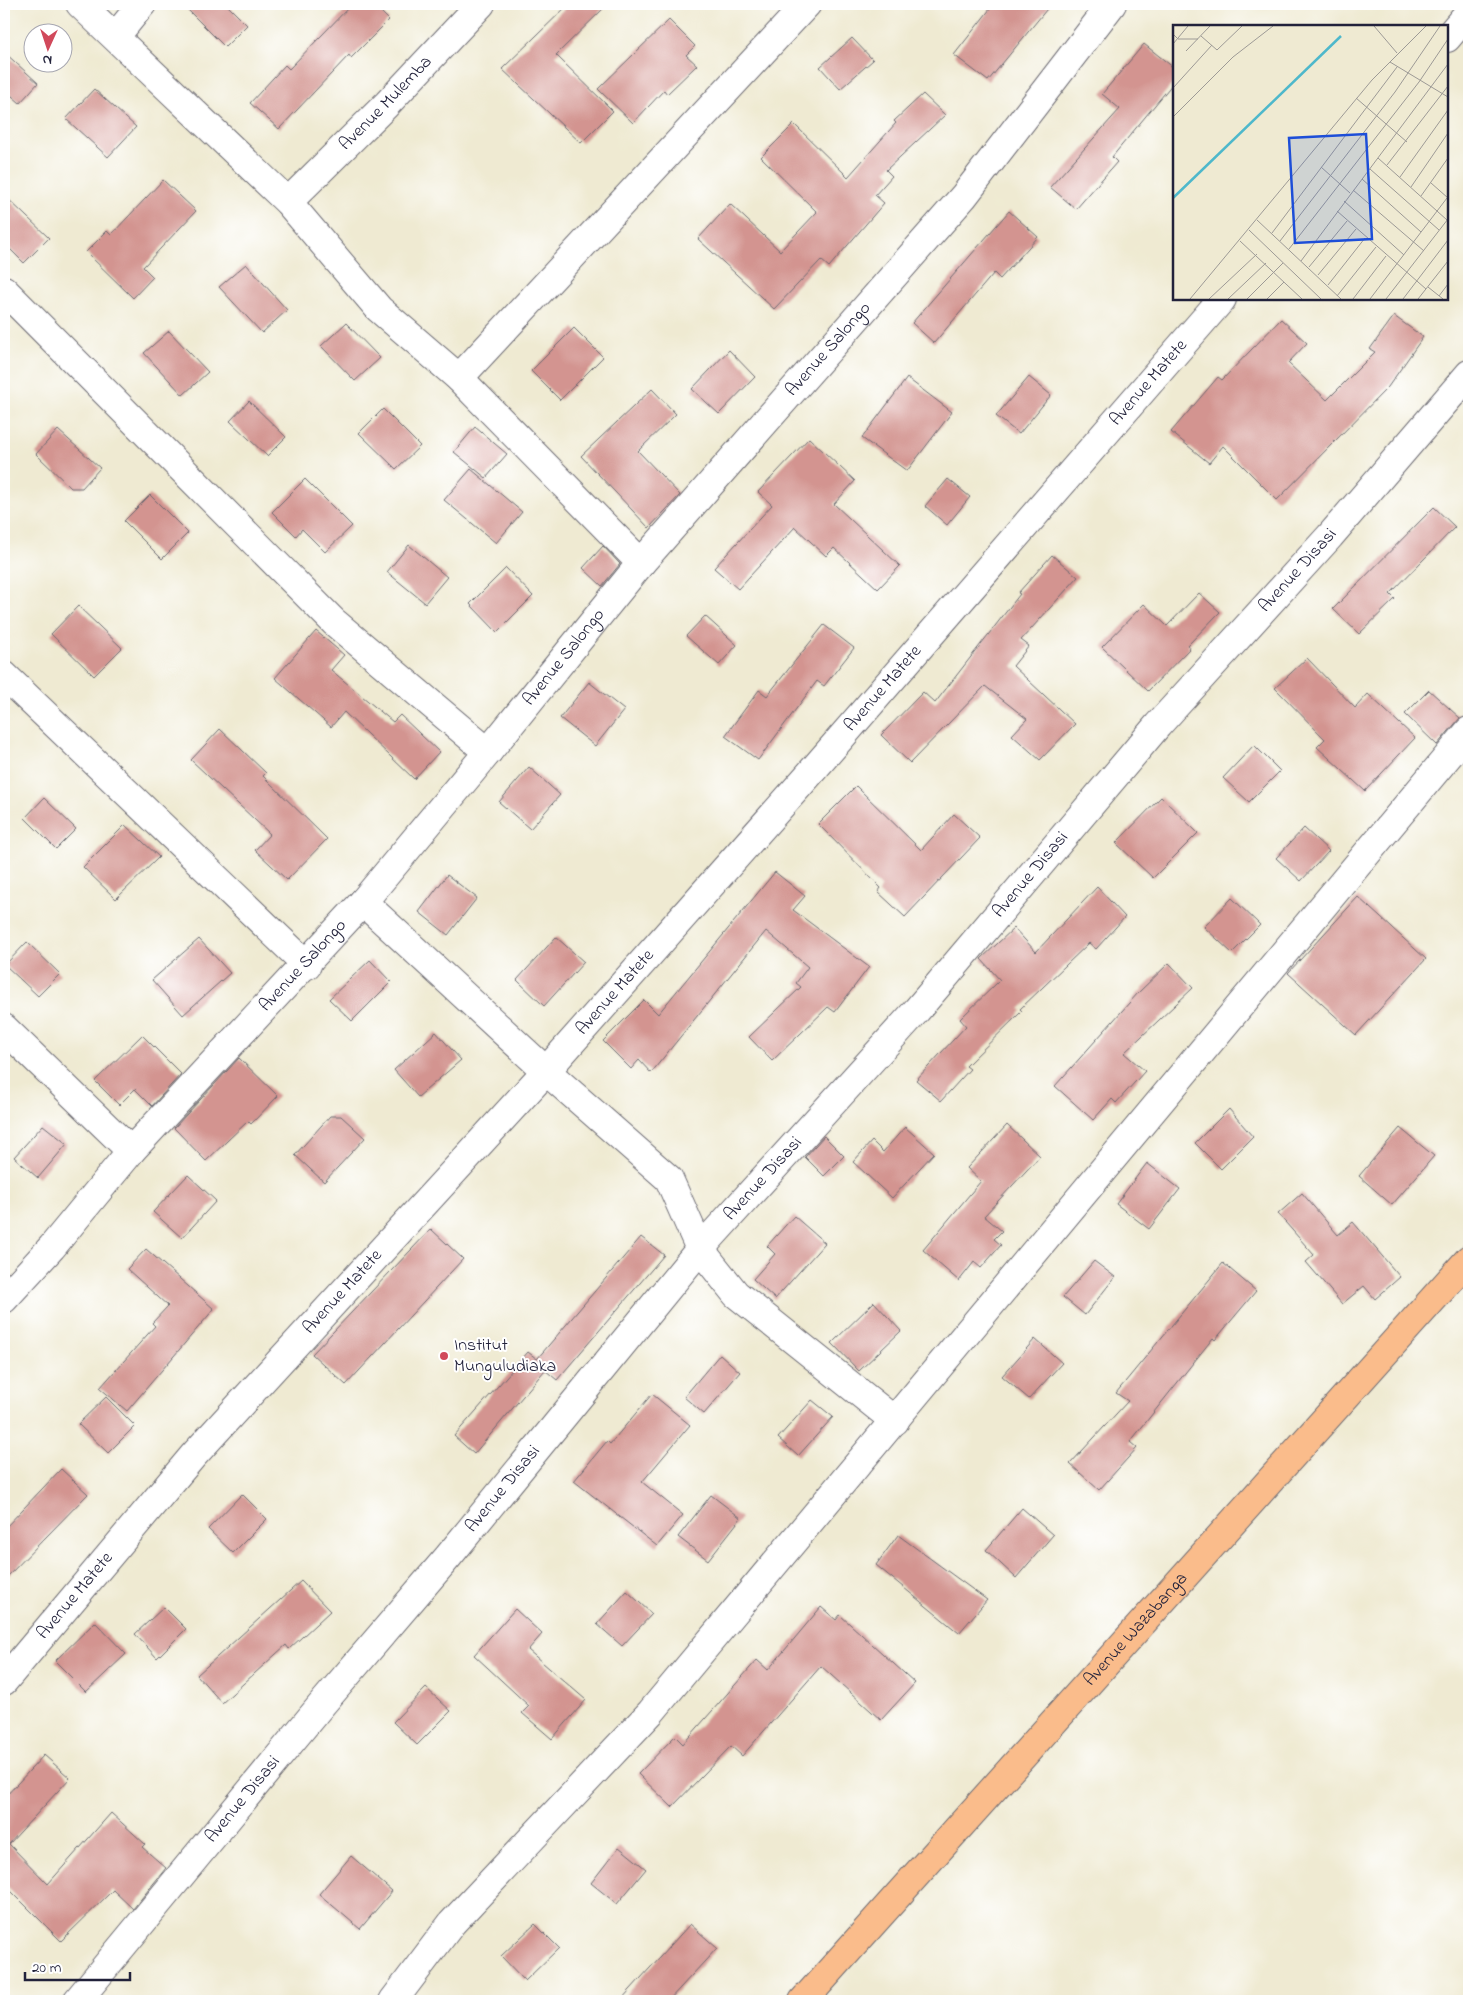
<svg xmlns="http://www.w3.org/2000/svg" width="1473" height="2005" font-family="'Indie Flower',sans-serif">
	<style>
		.building { fill: #d39490 }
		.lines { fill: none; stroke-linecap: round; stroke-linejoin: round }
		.minor-casing { stroke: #6a6870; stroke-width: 30 }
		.major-casing { stroke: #6a6870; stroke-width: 30 }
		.minor { stroke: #fff; stroke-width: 28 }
		.major { stroke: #fabc8b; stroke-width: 28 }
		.poi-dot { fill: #d1495b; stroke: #fff; stroke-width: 2 }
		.labels { text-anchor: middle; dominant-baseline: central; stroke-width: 4; stroke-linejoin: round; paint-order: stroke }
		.street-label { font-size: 18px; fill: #22223b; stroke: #fff }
		.poi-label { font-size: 18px; fill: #22223b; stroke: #fff; text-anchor: start }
		.inset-river { fill: none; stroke: #4eb8cb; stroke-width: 2.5 }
		.inset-road { fill: none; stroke: #9d9a96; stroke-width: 1 }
		.view { fill: #1d4ed8; fill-opacity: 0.15; stroke: #1d4ed8; stroke-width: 2.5 }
		.inset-edge { fill: none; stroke: #22223b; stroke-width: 2.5 }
	</style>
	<rect width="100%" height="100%" fill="#fff"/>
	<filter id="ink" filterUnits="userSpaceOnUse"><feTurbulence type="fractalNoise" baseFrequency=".02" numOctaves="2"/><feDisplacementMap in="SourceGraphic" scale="10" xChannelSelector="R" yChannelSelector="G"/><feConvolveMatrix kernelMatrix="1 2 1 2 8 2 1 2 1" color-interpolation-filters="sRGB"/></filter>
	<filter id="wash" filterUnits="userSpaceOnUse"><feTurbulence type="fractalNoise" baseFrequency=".0096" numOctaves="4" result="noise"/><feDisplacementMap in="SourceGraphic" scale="20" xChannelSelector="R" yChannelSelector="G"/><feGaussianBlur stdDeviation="1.12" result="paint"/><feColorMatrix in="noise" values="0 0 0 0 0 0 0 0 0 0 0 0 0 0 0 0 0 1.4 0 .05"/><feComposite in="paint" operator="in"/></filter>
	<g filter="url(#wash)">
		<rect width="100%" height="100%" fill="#efead2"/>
		<g id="blocks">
			<g class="building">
				<polygon points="182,4 226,4 247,25 225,47"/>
				<polygon points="352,4 373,4 389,20 351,58 349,55 279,129 250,103 285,65 289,69"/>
				<polygon points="569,4 608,4 556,55 613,111 581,143 502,69"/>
				<polygon points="994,4 1051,4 988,81 954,55"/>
				<polygon points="669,20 695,46 686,55 697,65 667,94 664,90 633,123 598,89"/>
				<polygon points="852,38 873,60 840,89 820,67"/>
				<polygon points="1144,44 1174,68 1174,82 1112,157 1117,162 1076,209 1050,187 1120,109 1102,94"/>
				<polygon points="4,52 38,83 20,103 4,89"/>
				<polygon points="94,89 136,127 108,157 66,119"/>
				<polygon points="923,94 945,115 886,170 892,176 875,195 884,203 829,267 821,260 774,309 698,239 730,204 780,251 817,212 761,157 794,124 848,177 896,123 894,121"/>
				<polygon points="163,180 196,211 143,267 153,277 133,298 86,252 107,231 111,235"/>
				<polygon points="4,195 49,238 24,263 4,243"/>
				<polygon points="1009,211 1038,237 1000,279 994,273 934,343 912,323"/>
				<polygon points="246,264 287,310 262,333 219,287"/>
				<polygon points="1394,316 1423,337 1388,387 1277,500 1223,446 1209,463 1171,432 1218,377 1222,380 1281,319 1307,343 1288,363 1327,400 1375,352 1370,349"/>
				<polygon points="346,323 380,358 355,381 321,346"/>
				<polygon points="574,328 603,357 560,400 531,371"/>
				<polygon points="169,331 208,372 183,395 144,353"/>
				<polygon points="729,350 755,377 719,414 692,389"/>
				<polygon points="1029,377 1051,395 1019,434 996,416"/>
				<polygon points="907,378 952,412 907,471 862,438"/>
				<polygon points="652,389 676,414 638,451 680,495 649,528 581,456"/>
				<polygon points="249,401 286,437 267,456 230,421"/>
				<polygon points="383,409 420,446 396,469 359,433"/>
				<polygon points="475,427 507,454 486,478 454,452"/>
				<polygon points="58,430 100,468 82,488 71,488 36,454"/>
				<polygon points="809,438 855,481 834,504 900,566 878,589 834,548 826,556 795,527 738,589 714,568 772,505 758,492"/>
				<polygon points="471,469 522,512 496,543 444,500"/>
				<polygon points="305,479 352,526 325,552 302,529 296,536 272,512"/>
				<polygon points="948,479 970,497 947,525 925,506"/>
				<polygon points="150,495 188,533 162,559 124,521"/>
				<polygon points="1434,507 1455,527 1390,594 1395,599 1359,634 1333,609"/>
				<polygon points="409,545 447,577 425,603 387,572"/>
				<polygon points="603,546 620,564 602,586 583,568"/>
				<polygon points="1052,555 1078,577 1021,640 1029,646 1013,666 1075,724 1040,760 1012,735 1027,719 985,686 910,763 881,735 923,692 935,703 1020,594 1018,593"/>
				<polygon points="506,568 533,596 497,632 470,604"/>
				<polygon points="1199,593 1220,612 1188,645 1190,648 1148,691 1102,647 1144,604 1167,626"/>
				<polygon points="78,606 122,648 94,676 51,634"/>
				<polygon points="705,616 737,645 719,665 686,636"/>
				<polygon points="824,625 854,648 824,686 817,681 758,760 725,736 759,690 767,696"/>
				<polygon points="316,631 344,655 331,670 393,722 400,715 439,752 414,779 344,712 331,727 275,678"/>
				<polygon points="1307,658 1355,708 1368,694 1415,738 1365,791 1317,747 1325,739 1275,688"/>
				<polygon points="589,682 624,710 595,746 560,718"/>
				<polygon points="1429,690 1460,718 1437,745 1405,714"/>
				<polygon points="220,729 266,773 263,776 327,839 287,880 255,850 270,834 191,760"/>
				<polygon points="1254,745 1280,771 1249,802 1223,778"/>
				<polygon points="529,767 560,795 530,829 499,802"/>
				<polygon points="856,786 921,850 954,814 980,838 905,917 878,892 881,888 818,824"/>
				<polygon points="1161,797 1198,833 1153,878 1116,843"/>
				<polygon points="44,798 76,829 56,849 25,818"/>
				<polygon points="125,825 159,857 116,899 83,867"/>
				<polygon points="1304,828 1329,851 1301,881 1276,858"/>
				<polygon points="775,872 805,896 793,910 869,967 835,1012 828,1007 772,1061 749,1037 801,987 796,983 808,967 766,931 651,1073 639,1060 631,1069 603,1041 644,1000 658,1014"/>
				<polygon points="447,875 477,898 448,935 419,912"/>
				<polygon points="1097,887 1125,917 1096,949 1089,943 1020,1009 1022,1011 966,1066 970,1069 941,1101 916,1080 966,1026 960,1019 1000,980 981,959 1014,928 1036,952"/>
				<polygon points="1358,897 1426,959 1356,1035 1288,973"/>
				<polygon points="1232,898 1260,925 1232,953 1204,927"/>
				<polygon points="556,937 584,962 544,1006 517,980"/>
				<polygon points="199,939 230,973 183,1015 152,980"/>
				<polygon points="27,942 60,974 38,996 5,965"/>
				<polygon points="370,960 391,982 352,1021 329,999"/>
				<polygon points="1169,963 1193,988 1124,1053 1145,1071 1116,1103 1112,1099 1093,1120 1055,1086 1138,993"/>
				<polygon points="436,1032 461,1060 418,1097 394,1070"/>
				<polygon points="142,1035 181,1074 152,1106 135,1089 119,1105 95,1081"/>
				<polygon points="239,1058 278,1096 251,1124 248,1121 206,1161 174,1128"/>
				<polygon points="1229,1109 1253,1137 1221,1169 1195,1143"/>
				<polygon points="330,1116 341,1116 365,1138 324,1182 295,1155"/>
				<polygon points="43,1125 67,1144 38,1178 14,1157"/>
				<polygon points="1007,1125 1040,1156 984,1216 1002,1231 994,1239 1001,1245 981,1268 974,1262 959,1281 923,1250 981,1181 967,1168"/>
				<polygon points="905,1127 934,1153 892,1198 853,1162 872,1141 883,1152"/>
				<polygon points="1400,1128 1434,1156 1392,1205 1359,1176"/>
				<polygon points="824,1136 844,1156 824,1176 805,1157"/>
				<polygon points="1147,1163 1180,1189 1149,1229 1116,1204"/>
				<polygon points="188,1175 216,1201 182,1238 153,1212"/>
				<polygon points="1302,1193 1338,1235 1353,1222 1400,1277 1375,1299 1364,1286 1342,1304 1306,1262 1314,1255 1278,1214"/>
				<polygon points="794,1216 825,1243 775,1299 753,1279 775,1254 767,1246"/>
				<polygon points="431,1229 463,1259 346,1385 312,1354"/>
				<polygon points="641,1237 664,1255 557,1380 545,1370 474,1454 454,1436 528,1352 537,1359"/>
				<polygon points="146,1249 214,1309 127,1411 100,1388 155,1326 152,1323 168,1306 127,1269"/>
				<polygon points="1094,1261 1115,1277 1085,1315 1063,1297"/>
				<polygon points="1223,1263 1256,1291 1215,1340 1213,1338 1130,1442 1137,1448 1099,1490 1070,1464 1128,1401 1116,1393"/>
				<polygon points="874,1302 901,1331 859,1371 832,1343"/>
				<polygon points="1035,1339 1062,1363 1029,1399 1002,1376"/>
				<polygon points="720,1354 740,1372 704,1414 684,1397"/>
				<polygon points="652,1394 690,1425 642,1482 683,1515 657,1546 574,1481 607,1441 610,1444"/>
				<polygon points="106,1397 135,1426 108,1453 78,1424"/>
				<polygon points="812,1400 833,1417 798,1456 778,1438"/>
				<polygon points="61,1469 88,1494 4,1580 4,1529"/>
				<polygon points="242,1494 267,1519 233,1553 208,1529"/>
				<polygon points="711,1495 741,1518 708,1560 678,1537"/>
				<polygon points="1022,1508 1053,1535 1016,1578 986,1550"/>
				<polygon points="898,1535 987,1600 959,1633 876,1565"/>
				<polygon points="301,1581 330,1611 289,1649 286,1645 222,1703 197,1675"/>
				<polygon points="627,1591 652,1614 622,1646 597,1624"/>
				<polygon points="164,1607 186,1629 157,1658 135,1634"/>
				<polygon points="821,1607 836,1620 840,1615 915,1683 881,1720 821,1666 742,1756 731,1746 672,1807 638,1774 675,1736 683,1744 757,1660 768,1670"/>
				<polygon points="515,1609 542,1634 528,1650 586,1700 552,1739 522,1713 529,1706 474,1655"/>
				<polygon points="95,1622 126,1654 86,1692 55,1661"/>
				<polygon points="426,1688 451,1711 417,1745 393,1722"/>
				<polygon points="44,1755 70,1778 9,1844 48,1884 111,1813 145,1844 142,1847 166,1868 133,1909 113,1890 61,1941 4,1884 4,1798"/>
				<polygon points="619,1847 646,1869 617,1904 591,1883"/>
				<polygon points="351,1856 392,1891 360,1929 319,1894"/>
				<polygon points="535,1924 559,1948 525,1981 501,1956"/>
				<polygon points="690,1924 717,1948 668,2001 620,2001"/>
			</g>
		</g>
	</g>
	<g filter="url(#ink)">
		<use href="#blocks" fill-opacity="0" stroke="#6a6870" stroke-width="1"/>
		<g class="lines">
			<g class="minor-casing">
				<g id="minor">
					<polyline points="80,4 288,202 379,309 459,378 641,563"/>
					<polyline points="116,36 142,4"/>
					<polyline points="1447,38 1469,12"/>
					<path id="s1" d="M288 202 386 105 481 4"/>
					<polyline points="4,290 334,622 488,752"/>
					<polyline points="459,378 807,4"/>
					<polyline points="4,675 307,965"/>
					<polyline points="363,902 546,1071 669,1179 700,1249 736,1294 895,1421"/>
					<polyline points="4,1028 131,1151"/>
					<path id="s2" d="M4 1299 52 1247 131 1151 363 902 488 752 641 563 964 196 1112 4"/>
					<path id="s3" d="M4 1681 193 1456 546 1071 813 770 1222 299"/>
					<path id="s4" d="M77 2001 323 1703 448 1557 700 1249 917 1010 1158 725 1330 536 1469 374"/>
					<polyline points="393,2001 452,1923 651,1712 1469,731"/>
				</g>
			</g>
			<g class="major-casing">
				<g id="major">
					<path id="s5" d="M803 2001 1469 1259"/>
				</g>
			</g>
			<use href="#minor" class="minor"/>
			<use href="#major" class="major"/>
		</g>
	</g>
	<circle class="poi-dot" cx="444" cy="1356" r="5"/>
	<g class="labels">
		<g class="street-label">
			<text stroke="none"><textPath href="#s1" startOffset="139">Avenue Mulemba</textPath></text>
			<text stroke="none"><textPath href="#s2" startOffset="1258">Avenue Salongo</textPath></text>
			<text stroke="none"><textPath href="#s3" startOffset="1731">Avenue Matete</textPath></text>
			<text stroke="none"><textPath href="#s4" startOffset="1881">Avenue Disasi</textPath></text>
			<text stroke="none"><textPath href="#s2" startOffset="852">Avenue Salongo</textPath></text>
			<text stroke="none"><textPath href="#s3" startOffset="1326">Avenue Matete</textPath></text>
			<text stroke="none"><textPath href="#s4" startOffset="1476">Avenue Disasi</textPath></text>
			<text stroke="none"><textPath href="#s2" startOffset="448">Avenue Salongo</textPath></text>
			<text stroke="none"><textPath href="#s3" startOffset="921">Avenue Matete</textPath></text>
			<text stroke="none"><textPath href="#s4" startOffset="1071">Avenue Disasi</textPath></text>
			<text stroke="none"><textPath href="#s3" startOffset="516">Avenue Matete</textPath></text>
			<text stroke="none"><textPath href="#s4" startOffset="666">Avenue Disasi</textPath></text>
			<text stroke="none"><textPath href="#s3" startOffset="111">Avenue Matete</textPath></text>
			<text stroke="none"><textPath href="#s5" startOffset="499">Avenue Wazabanga</textPath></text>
			<text stroke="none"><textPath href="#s4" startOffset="261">Avenue Disasi</textPath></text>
		</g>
		<g class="poi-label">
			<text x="454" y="1346">Institut<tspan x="454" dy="21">Munguludiaka</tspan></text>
		</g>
	</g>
	<g transform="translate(1173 25)">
		<rect width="275" height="275" fill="#efead2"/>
		<path class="inset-river" d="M0 173 168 11"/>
		<path class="inset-road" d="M201 1 224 28M0 9 5 14H25M28 11 44 25 69 1M0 19 15 1M13 26 37 1M217 37 275 72M0 63 39 20M183 73 234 117M0 92 60 32 100 1M205 133 274 195M214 140 275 61M148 142 177 168M197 144 266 205M227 152 275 85M189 154 248 207M258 158 275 173M238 162 275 108M180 165 251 226M248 171 275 133M171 176 231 230M164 186 253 264M84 195 168 274M76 205 148 274M99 208 224 42M67 216 129 274M107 216 222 67 267 1M116 224 246 57 275 14M128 236 275 39M136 242 174 196M145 250 183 204M155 260 192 213M255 262 270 274M164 271 203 222M266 271 275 259M17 274 199 55 253 1M36 274 84 229M55 274 93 238M74 274 110 238M94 274 111 257M180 274 213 231M197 274 274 173M213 274 275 194M230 274 275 215M245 274 275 236"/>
		<path class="view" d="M193 109 199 214 122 218 116 113Z"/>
		<rect width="275" height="275" class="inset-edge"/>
	</g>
	<rect width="1473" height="2005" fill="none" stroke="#fff" stroke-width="20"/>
	<g transform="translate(48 48) rotate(183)"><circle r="24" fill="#ffffff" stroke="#a7a7b1"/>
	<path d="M0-4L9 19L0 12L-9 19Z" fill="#d1495b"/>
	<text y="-8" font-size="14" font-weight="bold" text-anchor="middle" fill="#22223b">N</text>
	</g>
	<path d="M25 1972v8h105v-8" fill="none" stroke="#22223b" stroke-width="2.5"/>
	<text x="32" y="1972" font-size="15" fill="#22223b" stroke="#ffffff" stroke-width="4" paint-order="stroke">20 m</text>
</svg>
